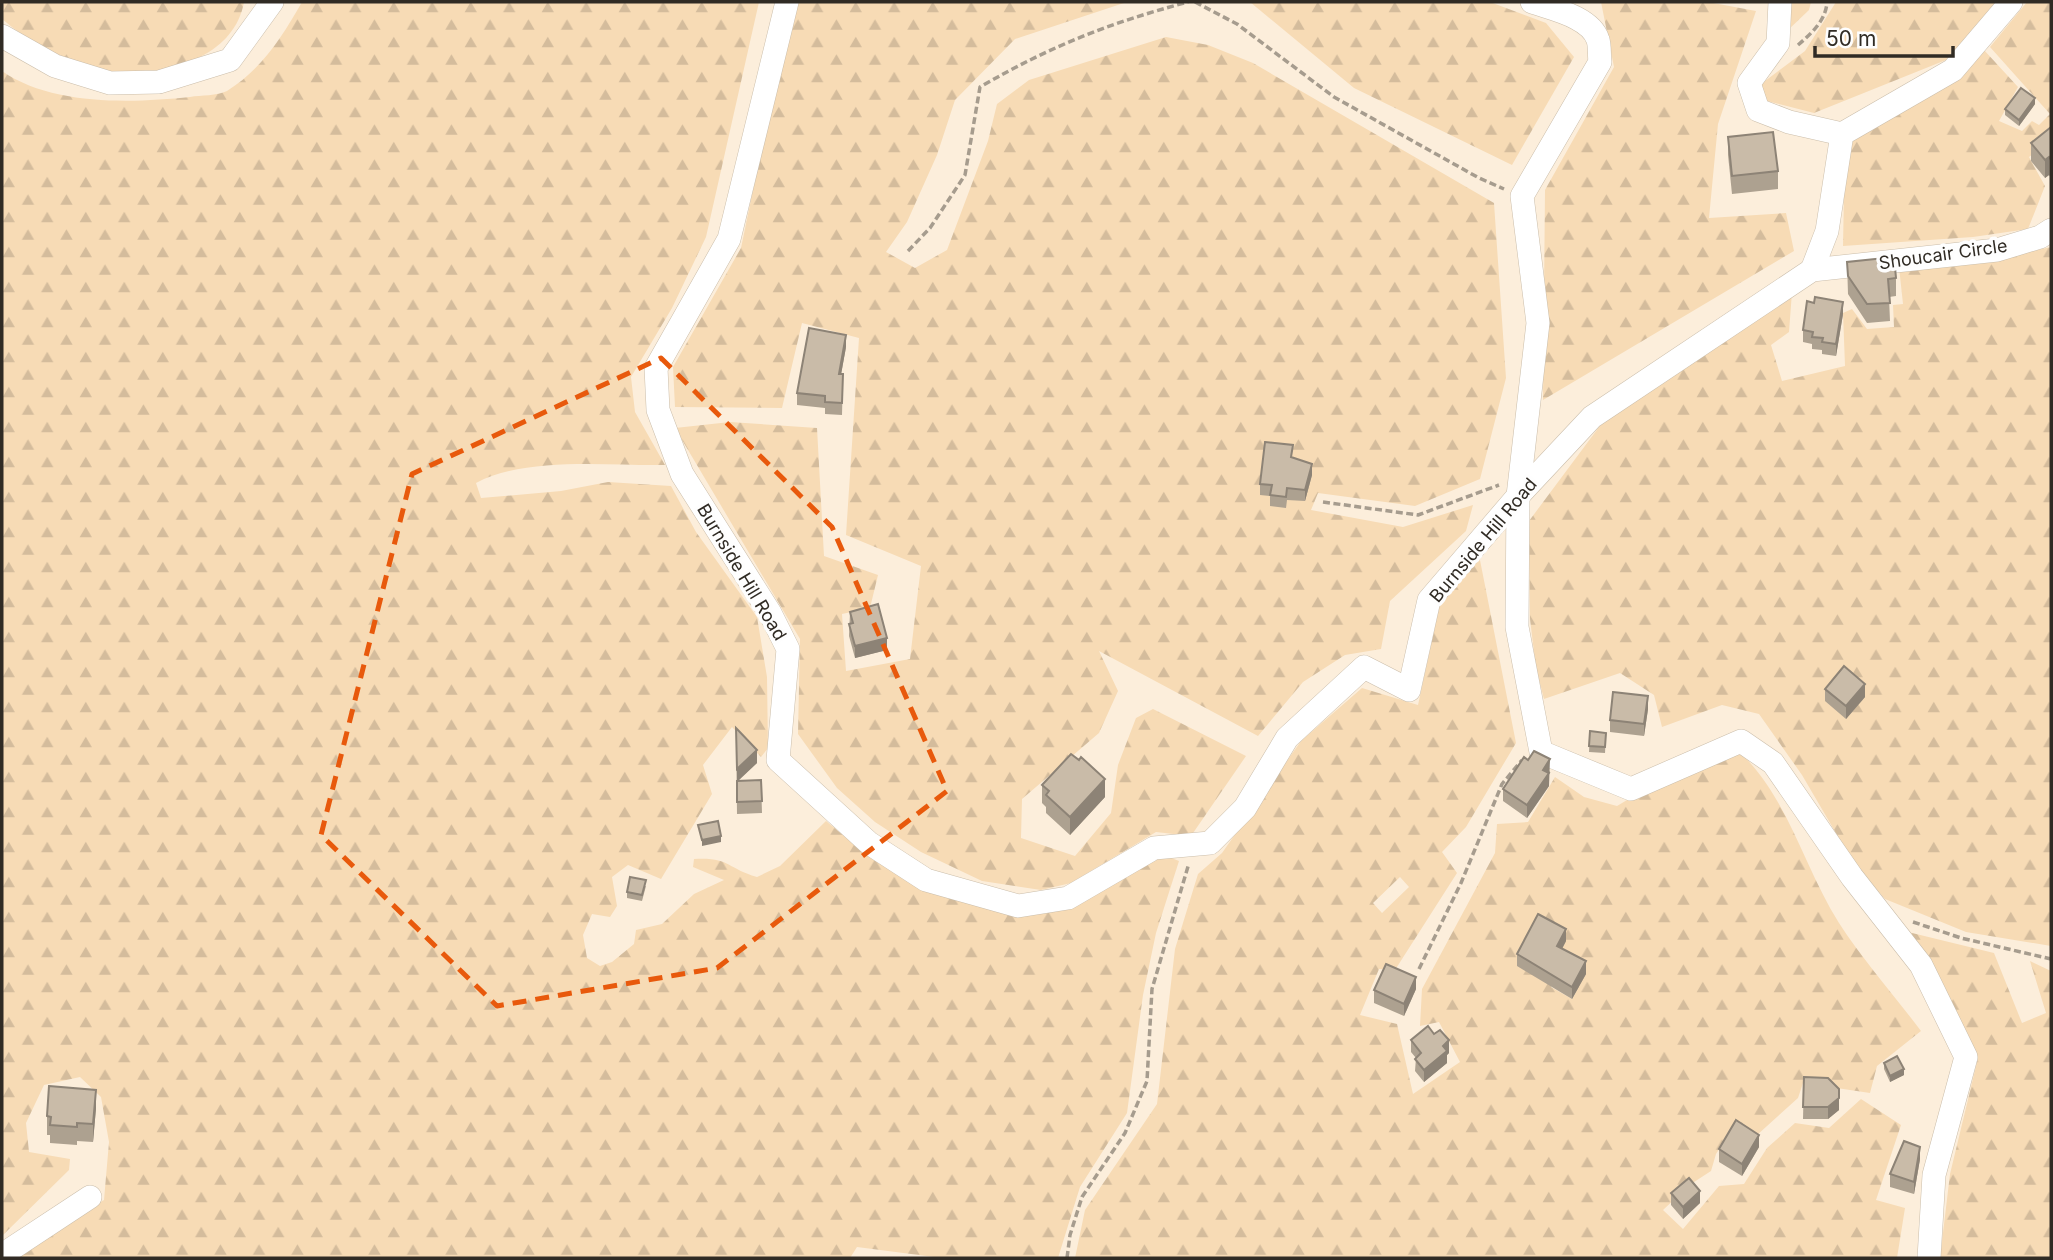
<svg xmlns="http://www.w3.org/2000/svg" width="2053" height="1260" font-family="Inter,sans-serif">
	<style>
		.forest { fill: url(#forest-firs); fill-rule: evenodd }
		.lines { fill: none; stroke-linecap: round; stroke-linejoin: round }
		.minor-casing { stroke: #cbbeab; stroke-width: 24 }
		.path { stroke: #a69c8e; stroke-width: 3.5; stroke-dasharray: 7 3.5; stroke-linecap: butt }
		.minor { stroke: #fff; stroke-width: 23 }
		.wall { fill: #ada190 }
		.shaded-wall { fill: #8d8376 }
		.building { fill: #c9bba8; stroke: #8d8376; stroke-width: 2 }
		.marked { fill: none; stroke: #e8590c; stroke-width: 5; stroke-dasharray: 14 9; stroke-linejoin: round }
		.labels { text-anchor: middle; dominant-baseline: central; stroke-width: 7; stroke-linejoin: round; paint-order: stroke }
		.street-label { font-size: 18px; fill: #302b24; stroke: #fefefe }
	</style>
	<defs>
		<pattern id="forest-firs" width="22" height="20" patternUnits="userSpaceOnUse" patternTransform="scale(1.75)"><rect width="22" height="20" fill="#f7dbb5"/><path d="M5 1l3.5 6h-7zM16 11l3.5 6h-7z" fill="#d4bc9c"/></pattern>
	</defs>
	<rect width="100%" height="100%" fill="#fceedb"/>
	<g class="forest">
		<path d="M2 2H244C232 68 140 82 84 68 60 62 21 35 2 19Z"/>
		<path d="M302 2H759L706 237 672 308 631 377 635 412 665 465C607 466 528 456 476 483L481 498 561 491 608 482 671 486 696 532 757 617 767 677 768 748 761 757 732 727 703 765 712 794 661 879 628 865 612 877 617 906 610 917 592 914 583 935 587 958 600 966 612 962 634 944 636 930 662 924 694 894 724 880 693 867 694 859C730 857 726 868 757 877L780 866 826 821 868 856 1017 912 1164 855 1179 861 1156 933 1143 995 1127 1113 1080 1187 1058 1258H942L857 1247 850 1258H4L104 1200 109 1142 101 1097 80 1077 44 1085 26 1123 29 1152 70 1159 69 1170 2 1236V71C52 106 132 103 190 97 201 95 217 96 227 91 262 69 282 37 302 2Z"/>
		<polygon points="792,2 1127,2 1015,39 955,100 937,155 907,222 886,252 915,268 947,250 988,141 997,104 1029,80 1166,37 1208,45 1253,63 1494,203 1506,378 1480,479 1415,506 1318,493 1311,510 1403,527 1473,505 1466,531 1390,601 1381,649 1345,655 1303,682 1258,736 1099,651 1118,691 1099,733 1022,799 1021,838 1075,856 1111,813 1118,765 1136,718 1153,709 1246,756 1191,836 1156,832 1071,883 1041,890 982,881 921,852 875,822 837,788 798,734 800,639 675,428 730,422 817,428 824,556 878,575 870,608 842,614 846,671 910,659 921,566 846,535 859,338 802,323 782,408 675,407 673,367 741,248"/>
		<polygon points="1250,2 1490,2 1546,23 1574,57 1512,165 1354,88"/>
		<polygon points="1601,2 1708,2 1756,11 1718,124 1709,218 1786,213 1794,251 1543,400 1545,190 1614,67"/>
		<polygon points="1789,2 1811,2 1809,10 1786,32"/>
		<polygon points="1836,2 1997,2 1946,60 1814,113 1767,101 1761,84 1805,51"/>
		<polygon points="2027,2 2051,2 2051,141 2029,157 2045,186 2028,229 1973,237 1843,246 1845,143 1964,75 1984,50 2018,87 1999,121 2022,131 2032,121 2039,125 2050,114 1990,47"/>
		<polygon points="2051,247 2051,946 1966,932 1885,899 1854,864 1802,775 1759,714 1722,705 1662,727 1654,695 1620,673 1544,699 1536,668 1530,619 1529,521 1602,423 1792,292 1789,332 1771,345 1782,381 1845,366 1843,313 1852,309 1867,329 1894,327 1893,305 1903,304 1899,267 2006,257"/>
		<path d="M1479 555 1516 743 1466 827 1442 852 1457 873 1395 970 1379 969 1360 1015 1397 1024 1413 1094 1460 1062 1439 1022 1420 1026 1422 989 1495 853 1497 824 1528 822 1555 777 1584 797 1617 806 1726 741C1785 784 1801 863 1839 923 1863 960 1894 995 1921 1031L1877 1066 1870 1093 1803 1083 1798 1098 1756 1136 1735 1125 1716 1154 1711 1171 1691 1184 1663 1210 1683 1229 1719 1186 1744 1184 1767 1148 1795 1123 1829 1128 1861 1099 1901 1125 1876 1200 1905 1208 1897 1258H1075L1085 1210 1157 1104 1175 949 1198 874 1222 853 1301 741 1362 688 1418 705 1441 599ZM1400 877 1409 887 1382 913 1373 903ZM1565 963 1570 986 1577 990 1572 999 1551 987Z"/>
		<polygon points="1908,932 1994,953 2022,1023 2046,1013 2030,961 2051,971 2051,1258 1940,1258 1950,1174 1978,1058"/>
	</g>
	<g class="lines">
		<g class="minor-casing">
			<g id="minor">
				<polyline points="787,2 729,239 656,368 658,410 682,474 770,613 788,649 778,760 869,843 926,880 1018,906 1068,898 1154,848 1210,843 1245,808 1287,738 1364,667 1409,690 1429,600 1518,496 1592,417 1812,270 1997,250 2040,237 2051,230"/>
				<path d="M1532 2C1552 9 1591 17 1598 40 1600 46 1599 56 1600 62L1522 196 1538 323 1518 496 1517 627 1541 752 1631 789 1741 741 1773 763 1852 877 1921 965 1966 1057 1934 1175 1929 1258"/>
				<polyline points="1780,2 1778,43 1749,83 1758,110 1789,122 1842,134"/>
				<polyline points="2,36 55,66 110,83 159,82 230,60 272,2"/>
				<polyline points="1812,270 1827,231 1842,134 1953,70 2011,2"/>
				<polyline points="2,1255 90,1197"/>
			</g>
		</g>
		<g class="path">
			<polyline points="1195,2 1237,24 1334,97 1479,178 1504,189"/>
			<path d="M1798 45C1812 33 1826 20 1827 2"/>
			<path d="M908 251 930 228 965 175 980 87C1051 46 1109 23 1188 2"/>
			<polyline points="1323,502 1418,515 1499,485"/>
			<polyline points="1913,922 1961,938 2051,959"/>
			<polyline points="1419,969 1461,883 1502,784 1522,760"/>
			<polyline points="1067,1258 1070,1235 1082,1197 1125,1133 1147,1081 1152,989 1189,863"/>
		</g>
		<use href="#minor" class="minor"/>
	</g>
	<g class="wall">
		<polygon points="2035,104 2019,126 2005,115 2005,109"/>
		<polygon points="2051,127 2051,178 2049,175 2045,178 2031,161 2031,143"/>
		<polygon points="1728,137 1778,171 1778,189 1732,194 1728,155"/>
		<polygon points="1847,262 1896,278 1896,296 1889,297 1890,321 1867,323 1848,294"/>
		<polygon points="1843,314 1836,356 1822,354 1822,350 1812,349 1812,344 1803,342 1803,330"/>
		<polygon points="846,347 841,374 843,374 842,415 825,414 825,408 797,405 797,393"/>
		<polygon points="1293,457 1312,475 1305,501 1287,500 1286,508 1270,506 1270,496 1260,495 1260,484"/>
		<polygon points="850,612 887,650 855,658 849,636"/>
		<polygon points="1825,689 1865,697 1846,719 1825,701"/>
		<polygon points="1648,709 1644,736 1610,732 1610,720"/>
		<polygon points="736,728 757,763 737,781 761,780 762,813 737,814"/>
		<polygon points="1590,731 1606,733 1605,753 1589,752"/>
		<polygon points="1079,760 1105,797 1070,835 1046,813 1046,807 1042,803 1042,785"/>
		<polygon points="1550,771 1549,773 1549,786 1527,818 1503,801 1503,789"/>
		<polygon points="646,886 642,901 627,898 627,892"/>
		<polygon points="1566,941 1562,949 1586,974 1572,999 1517,966 1517,954"/>
		<polygon points="1416,989 1404,1016 1374,1003 1374,990"/>
		<polygon points="1411,1040 1449,1053 1447,1055 1447,1063 1424,1082 1415,1071 1416,1058 1411,1052"/>
		<polygon points="1884,1063 1904,1075 1890,1082 1884,1069"/>
		<polygon points="1804,1077 1839,1110 1828,1119 1803,1119"/>
		<polygon points="96,1108 93,1142 77,1141 77,1145 50,1143 50,1135 47,1135 47,1116"/>
		<polygon points="1759,1147 1742,1176 1719,1162 1719,1149"/>
		<polygon points="1920,1159 1914,1194 1890,1187 1890,1174"/>
		<polygon points="1671,1193 1700,1203 1683,1219 1671,1205"/>
	</g>
	<g class="shaded-wall">
		<polygon points="2035,98 2035,104 2019,126 2019,120"/>
		<polygon points="2049,157 2049,175 2045,178 2045,160"/>
		<polygon points="1843,302 1843,314 1836,356 1836,344"/>
		<polygon points="846,335 846,347 839,386 839,374"/>
		<polygon points="1312,464 1312,475 1305,501 1305,490"/>
		<polygon points="887,638 887,650 855,658 855,646"/>
		<polygon points="1865,684 1865,697 1846,719 1846,706"/>
		<polygon points="1648,696 1648,709 1644,736 1644,724"/>
		<polygon points="757,750 757,763 737,782 737,769"/>
		<polygon points="1550,759 1549,786 1527,818 1527,805 1543,770"/>
		<polygon points="1105,779 1105,797 1070,835 1070,817"/>
		<polygon points="721,836 721,842 702,846 702,840"/>
		<polygon points="1566,929 1566,941 1557,958 1557,946"/>
		<polygon points="1586,961 1586,974 1572,999 1572,987"/>
		<polygon points="1416,977 1416,989 1404,1016 1404,1004"/>
		<polygon points="1449,1040 1449,1053 1447,1055 1447,1063 1424,1082 1424,1070 1443,1046"/>
		<polygon points="1904,1069 1904,1075 1890,1082 1890,1076"/>
		<polygon points="96,1090 96,1108 93,1142 93,1124"/>
		<polygon points="1839,1098 1839,1110 1828,1119 1828,1107"/>
		<polygon points="1759,1135 1759,1147 1742,1176 1742,1164"/>
		<polygon points="1920,1147 1920,1159 1914,1194 1914,1182"/>
		<polygon points="1700,1191 1700,1203 1683,1219 1683,1207"/>
	</g>
	<g class="building">
		<polygon points="2021,88 2035,98 2019,120 2005,109"/>
		<polygon points="2051,127 2051,160 2049,157 2045,160 2031,143"/>
		<polygon points="1773,132 1778,171 1732,176 1728,137"/>
		<polygon points="1894,257 1896,278 1888,279 1890,303 1867,304 1848,276 1847,262"/>
		<polygon points="1815,297 1843,302 1836,344 1822,342 1823,338 1812,337 1813,332 1803,330 1807,301 1814,303"/>
		<polygon points="809,328 846,335 839,374 843,374 842,403 825,402 825,396 797,393"/>
		<polygon points="1265,442 1293,445 1291,457 1312,464 1305,490 1287,488 1286,497 1270,495 1272,485 1260,484"/>
		<polygon points="878,604 887,638 855,646 849,624 853,623 850,612"/>
		<polygon points="1844,666 1865,684 1846,706 1825,689"/>
		<polygon points="1613,692 1648,696 1644,724 1610,720"/>
		<polygon points="736,728 757,750 737,769"/>
		<polygon points="1590,731 1606,733 1605,747 1589,746"/>
		<polygon points="1534,751 1550,759 1543,770 1549,773 1527,805 1503,789 1524,757 1528,760"/>
		<polygon points="1071,754 1079,760 1081,757 1105,779 1070,817 1046,795 1049,791 1042,785"/>
		<polygon points="761,780 762,801 737,802 737,781"/>
		<polygon points="718,821 721,836 702,840 698,825"/>
		<polygon points="630,877 646,880 642,895 627,892"/>
		<polygon points="1538,914 1566,929 1557,946 1586,961 1572,987 1517,954"/>
		<polygon points="1386,964 1416,977 1404,1004 1374,990"/>
		<polygon points="1428,1026 1434,1034 1440,1030 1449,1040 1443,1046 1447,1051 1424,1070 1415,1059 1421,1053 1411,1040"/>
		<polygon points="1897,1056 1904,1069 1890,1076 1884,1063"/>
		<polygon points="1804,1077 1828,1078 1839,1089 1839,1098 1828,1107 1803,1107"/>
		<polygon points="49,1086 96,1090 93,1124 77,1123 77,1127 50,1125 51,1117 47,1116"/>
		<polygon points="1736,1120 1759,1135 1742,1164 1719,1149"/>
		<polygon points="1904,1141 1920,1147 1914,1182 1890,1174"/>
		<polygon points="1689,1178 1700,1191 1683,1207 1671,1193"/>
	</g>
	<path class="marked" d="M661 358 832 527 947 791 717 968 497 1006 321 835 412 474Z"/>
	<g class="labels">
		<g class="street-label">
			<text transform="translate(1943 254) rotate(-8)">Shoucair Circle</text>
			<text transform="translate(1483 540) rotate(-50)">Burnside Hill Road</text>
			<text transform="translate(742 572) rotate(59)">Burnside Hill Road</text>
		</g>
	</g>
	<rect width="2053" height="1260" fill="none" stroke="#302b24" stroke-width="7"/>
	<path d="M1815 46v10h138v-10" fill="none" stroke="#302b24" stroke-width="3.5"/>
	<text x="1826" y="46" font-size="21" fill="#302b24" stroke="#fefefe" stroke-width="5" paint-order="stroke">50 m</text>
</svg>
